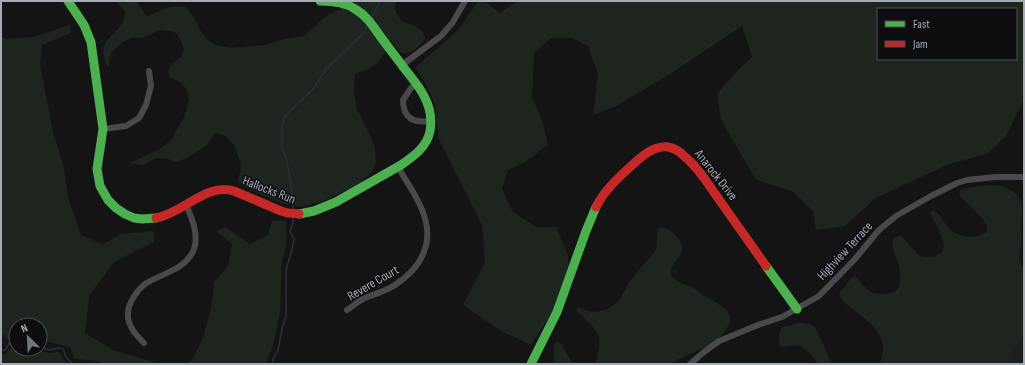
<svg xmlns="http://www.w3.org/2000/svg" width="1025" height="365" font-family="'Sofia Sans Condensed',sans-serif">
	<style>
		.built { fill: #1e1e20 }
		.green { fill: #1e241e; fill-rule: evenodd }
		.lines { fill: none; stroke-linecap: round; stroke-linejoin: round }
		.stream { stroke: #293137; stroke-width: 1.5 }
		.street { stroke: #48494d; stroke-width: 6 }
		.fast { stroke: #4caf50; stroke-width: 9 }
		.jam { stroke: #c62828; stroke-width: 9 }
		.labels { text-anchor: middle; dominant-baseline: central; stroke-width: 3; stroke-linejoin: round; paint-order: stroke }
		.street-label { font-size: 13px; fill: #a5aab5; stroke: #0e0e10 }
	</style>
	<rect width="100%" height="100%" fill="#141414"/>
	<polygon class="built" points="1024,336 1024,364 1008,364 1012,351"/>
	<g class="green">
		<path d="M116 1H136L143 11 146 17 166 8 178 6 186 7 192 14 199 28 206 38 215 45 231 48 265 45 284 39 304 36 326 16 340 9 342 1H396L395 9 401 21 415 26 422 31 425 38C419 48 413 53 402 53L395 47 391 40C380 61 379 67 355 74L354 91 357 109 367 129 375 148 376 162 372 172 357 185 321 202 299 207 278 202 248 189 240 184 238 179 240 173 241 163 233 144 226 136 215 133 206 146 187 158 177 162 168 159 156 158 143 165 129 163 158 150 171 140 184 117 189 99 186 89 180 82 171 78 168 72 171 65 181 57 184 49 180 39 176 33 170 31 160 30 142 38 133 37 121 43 111 53 108 68C92 34 123 39 125 12Z"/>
		<path d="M478 1H484L500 13 517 1H1024V99L1006 136 987 154 949 164 876 198 845 226 816 230 813 211 794 192 756 180 721 120 717 94 738 70 752 57 742 26 670 74 616 106 593 115 598 74 588 46 572 38H551L534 53 532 97 542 119 548 145 525 162 508 170 502 188 513 212 536 227H556L568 255 569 269 555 308 531 345 503 332 463 305 485 262 482 225 438 138 435 104 425 83 415 68 458 30ZM878 9H1016V59H878Z"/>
		<polygon points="70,24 71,33 42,45 40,64 53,132 63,164 69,201 81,235 103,244 121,234 154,231 154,242 114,262 89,296 85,333 113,350 160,364 106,364 97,361 75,359 70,347 40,340 40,325 16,325 16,337 6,339 1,332 1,36 7,39 33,37 58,29"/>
		<path d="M993 185C1005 185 1022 193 1022 207 1022 214 1021 220 1021 226 1020 232 1022 239 1021 245 1020 253 1018 262 1024 269V336L1012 351 1008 364H879C882 359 884 352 883 346 880 327 865 319 851 308 846 304 841 301 839 294L852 277 855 276C860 281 864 287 870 291 876 296 889 294 896 291 900 287 901 282 900 277 900 272 899 268 898 264 896 256 885 235 901 236 907 241 912 249 918 254 924 258 929 258 936 256 939 254 943 252 944 247 945 240 934 220 930 213L933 210C941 213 942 220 947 226 957 238 974 240 987 232 989 218 966 205 959 194L960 190 978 186Z"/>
		<polygon points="272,221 286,221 287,241 282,262 280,313 273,346 266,364 188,364 194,357 204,335 212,303 214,282 228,266 232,244 216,231 226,227 250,244 268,235"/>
		<path d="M661 227C667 227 670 230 674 234 678 238 683 243 682 249 682 260 661 270 676 280 682 284 689 286 695 289 700 292 703 296 708 298 719 305 738 311 727 328 718 344 698 350 682 358 678 359 673 363 668 364 662 365 654 364 647 364 630 364 613 364 596 364 597 357 601 343 599 336 596 328 582 316 576 310L578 307 588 311 595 312 606 310 615 304 620 299 629 283 633 277 656 250C658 243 656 237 658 229Z"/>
		<path d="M799 323C803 323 808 323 812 325 820 330 826 355 833 364H818L810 353 799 345 782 347 779 345V334L782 327Z"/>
		<path d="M558 341 561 344 573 364H555C552 357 554 350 555 343Z"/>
		<polygon points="16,347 16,349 34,349 49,353 59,352 65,361 68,364 1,364 1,355 6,354 10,349"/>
	</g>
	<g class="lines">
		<g class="stream">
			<polyline points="372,17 380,1"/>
			<polyline points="293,209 292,191 287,161 282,148 282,130 284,117 313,89 327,68 364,33 367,26"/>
			<polyline points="40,347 49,350 59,348 63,349 66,357 73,364"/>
			<polyline points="1,351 5,350 10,342 16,340"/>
			<polyline points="273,364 273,359 278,350 282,329 286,316 286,270 292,250 294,239 290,232 293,222 293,219"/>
		</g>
		<g class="street">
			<polyline points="402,65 441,36 453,22 465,1"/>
			<path d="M417 84 411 88 403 100C403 119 414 123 430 121"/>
			<polyline points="103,129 126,126 139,118 146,105 151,86 149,71"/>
			<path d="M347 310C353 306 358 301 365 298 375 294 386 291 395 285 407 277 418 267 423 254 425 249 427 244 427 239 430 213 410 188 398 167"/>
			<path d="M144 343C130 330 122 316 133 298 136 293 140 288 145 284 162 273 186 270 194 249 199 235 192 218 186 205"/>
			<polyline points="690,364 704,352 719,341 758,325 782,317 819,296 855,259 879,230 896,216 931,196 957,183 967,180 995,177 1024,177"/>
		</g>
		<g class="fast">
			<polyline points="68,1 84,25 91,42 103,129 97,169 100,186 108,200 116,208 125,214 134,218 142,219 156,218"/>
			<path d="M299 214 314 211 336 202 401 165C414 156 427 147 430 131 432 120 430 108 425 98 420 87 411 77 404 68 396 57 388 47 380 36 373 26 366 15 355 9 345 2 332 1 320 1"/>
			<polyline points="766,266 797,309"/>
			<polyline points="531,364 557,312 586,231 596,207"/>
		</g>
		<g class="jam">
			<path d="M596 207C604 191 616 180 629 168 640 158 653 145 668 147 674 148 680 152 684 156 698 167 708 184 718 198 734 221 750 243 766 266"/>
			<path d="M156 218C183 213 207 182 234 191L281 211 288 213 299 214"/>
		</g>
	</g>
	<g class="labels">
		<g class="street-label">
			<text transform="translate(716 175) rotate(52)">Anarock Drive</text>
			<text transform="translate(269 190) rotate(21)">Hallocks Run</text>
			<text transform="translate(845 251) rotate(-47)">Highview Terrace</text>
			<text transform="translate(373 283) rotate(-30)">Revere Court</text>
		</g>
	</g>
	<rect width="1025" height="365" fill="none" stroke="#a5aab5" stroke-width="4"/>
	<rect x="877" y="8" width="140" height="52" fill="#0e0e10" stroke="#4a4c52"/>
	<rect x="885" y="21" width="20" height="6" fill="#4caf50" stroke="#4a4c52"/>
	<text x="913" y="28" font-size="12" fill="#a5aab5">Fast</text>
	<rect x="885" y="41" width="20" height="6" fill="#c62828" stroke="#4a4c52"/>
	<text x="913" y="48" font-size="12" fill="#a5aab5">Jam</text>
	<g transform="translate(28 337) rotate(336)"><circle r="19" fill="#0e0e10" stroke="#4a4c52"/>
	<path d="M0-3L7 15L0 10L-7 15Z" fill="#72767d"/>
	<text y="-6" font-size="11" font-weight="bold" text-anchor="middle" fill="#a5aab5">N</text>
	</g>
</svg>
